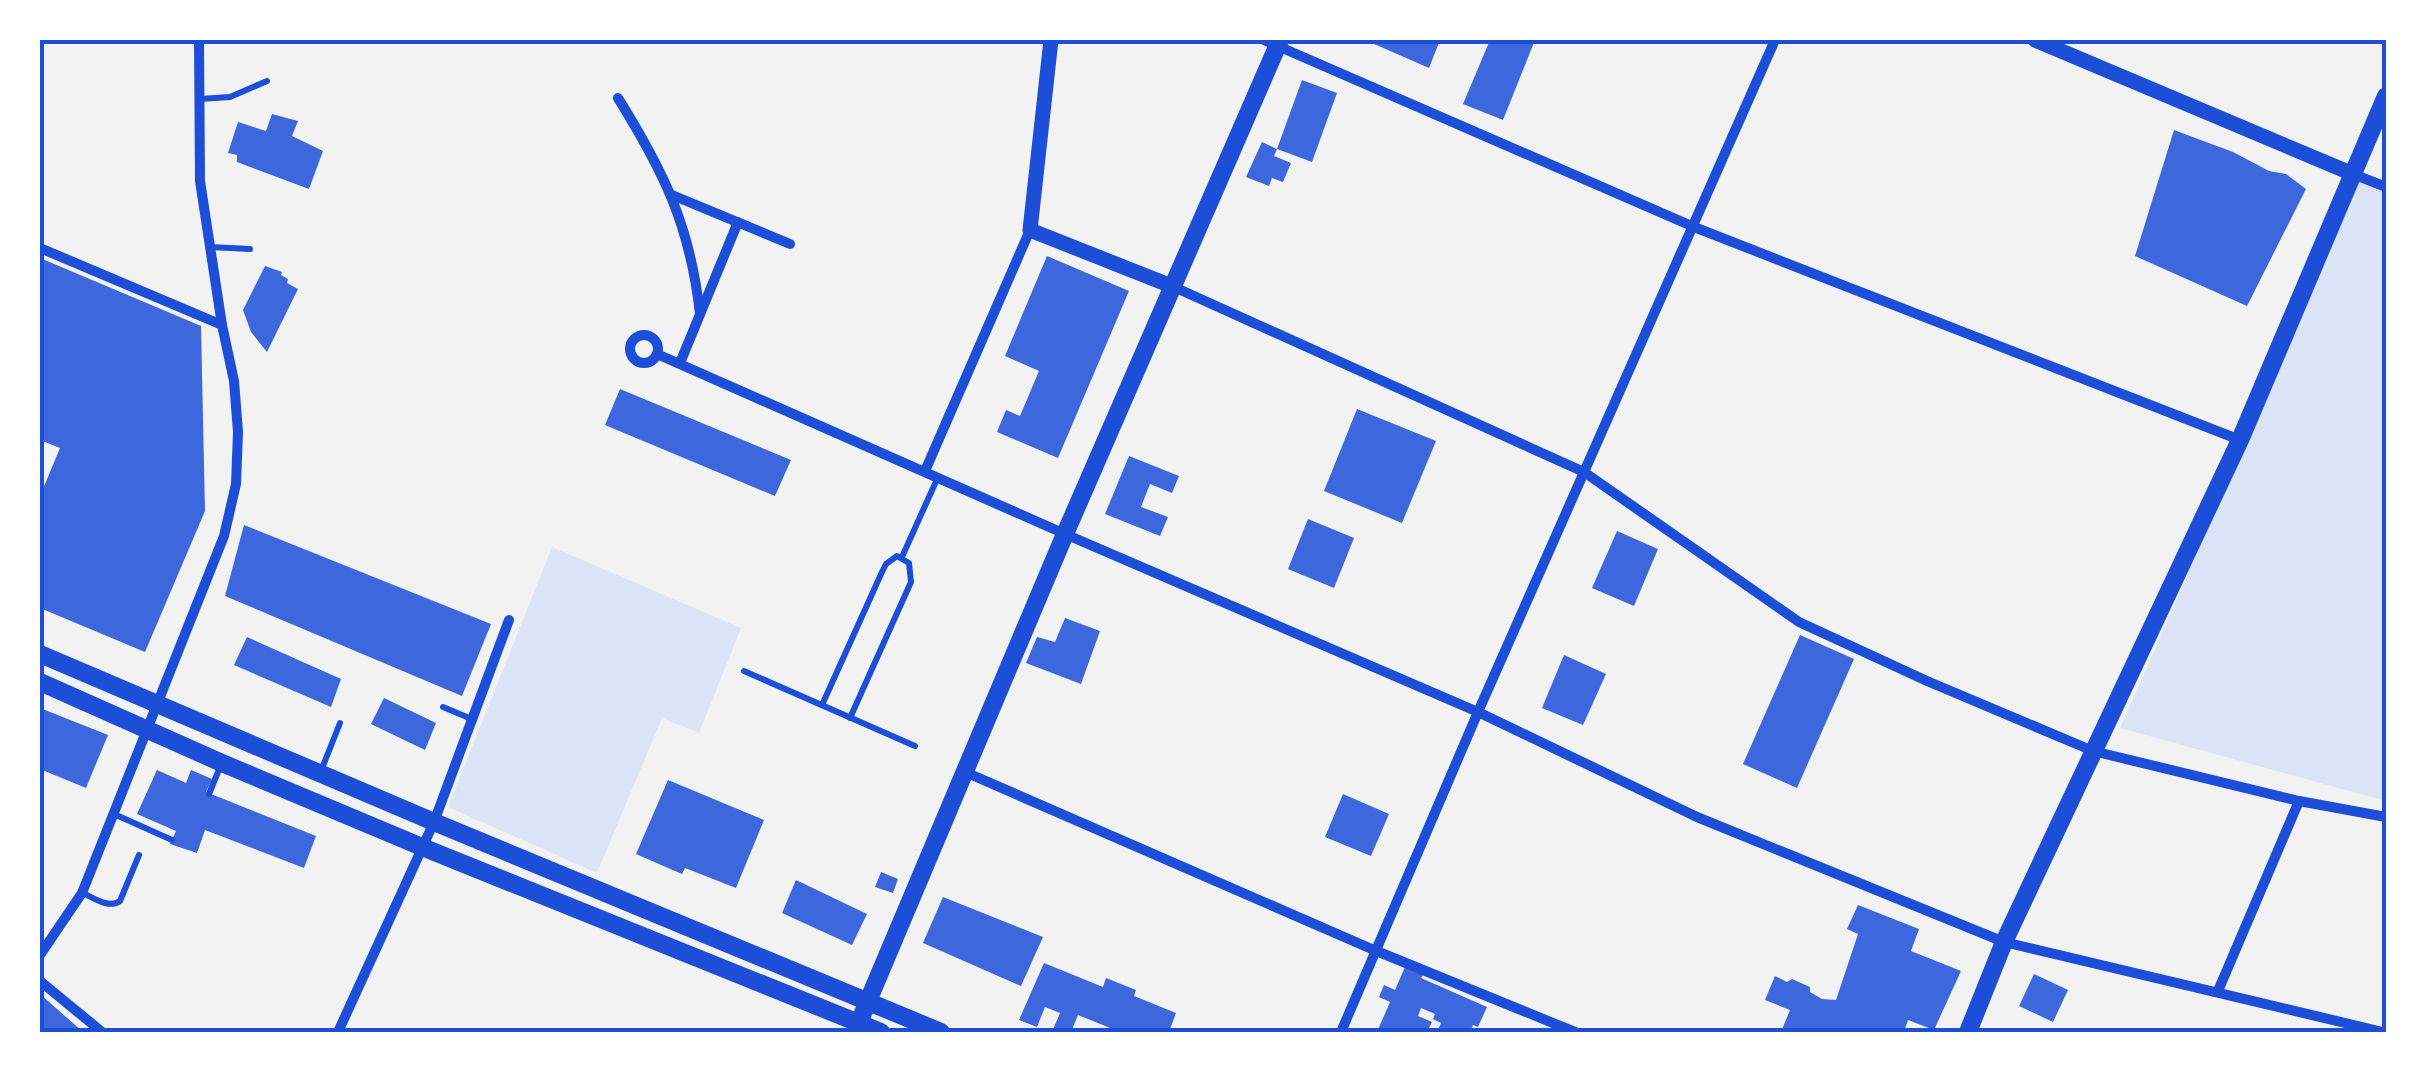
<svg xmlns="http://www.w3.org/2000/svg" width="2426" height="1072" font-family="Raleway,sans-serif">
	<style>
		.green { fill: #dbe4f7 }
		.building { fill: #3d67dc }
		.lines { fill: none; stroke-linecap: round; stroke-linejoin: round }
		.service { stroke: #1d4ed8; stroke-width: 6 }
		.minor { stroke: #1d4ed8; stroke-width: 10 }
		.tertiary { stroke: #1d4ed8; stroke-width: 15 }
		.secondary { stroke: #1d4ed8; stroke-width: 18 }
		.neatline { fill: none; stroke: #1d4ed8; stroke-width: 4 }
	</style>
	<rect width="100%" height="100%" fill="#f2f2f2"/>
	<g class="green">
		<polygon points="2361,172 2386,181 2386,801 2120,728 2259,413"/>
		<polygon points="552,547 741,628 699,733 662,718 597,873 448,807"/>
	</g>
	<g class="building">
		<polygon points="1365,40 1440,40 1429,68"/>
		<polygon points="1490,40 1535,40 1503,120 1463,104"/>
		<polygon points="1302,80 1337,93 1312,162 1277,149 1274,156 1291,163 1283,182 1272,178 1269,186 1246,177 1262,142 1277,149"/>
		<polygon points="272,114 298,121 292,136 323,151 309,189 237,162 237,155 228,153 238,122 266,131"/>
		<polygon points="2174,130 2233,152 2269,171 2286,174 2306,189 2247,306 2135,256"/>
		<polygon points="1047,256 1129,291 1058,458 997,432 1006,410 1020,416 1039,371 1005,356"/>
		<polygon points="40,258 201,326 205,511 145,652 40,608 40,496 60,448 40,440"/>
		<polygon points="265,266 282,272 281,275 288,279 287,283 298,289 267,352 251,332 243,310"/>
		<polygon points="620,389 791,460 775,496 605,425"/>
		<polygon points="1357,409 1436,441 1402,523 1324,491"/>
		<polygon points="1129,456 1179,476 1172,493 1150,484 1141,507 1168,517 1160,536 1105,514"/>
		<polygon points="1308,519 1354,538 1334,588 1288,569"/>
		<polygon points="244,525 491,624 462,696 225,596"/>
		<polygon points="1617,531 1658,549 1634,606 1592,588"/>
		<polygon points="1065,618 1100,631 1081,684 1026,663 1037,637 1055,642"/>
		<polygon points="1800,635 1854,659 1797,788 1743,764"/>
		<polygon points="247,637 341,679 331,707 234,665"/>
		<polygon points="1564,655 1606,674 1583,725 1542,708"/>
		<polygon points="384,698 436,723 425,750 371,724"/>
		<polygon points="40,708 108,735 86,788 40,769"/>
		<polygon points="157,770 186,783 191,770 212,779 206,792 316,836 304,868 205,830 197,853 170,844 176,831 137,814"/>
		<polygon points="668,780 764,820 736,888 685,868 682,874 636,854"/>
		<polygon points="1343,794 1389,814 1371,856 1325,837"/>
		<polygon points="881,872 898,879 893,893 875,887"/>
		<polygon points="796,880 867,914 852,945 782,913"/>
		<polygon points="943,897 1043,937 1021,986 923,943"/>
		<polygon points="1858,905 1919,929 1911,951 1961,971 1934,1030 1908,1020 1904,1032 1781,1032 1790,1010 1765,1000 1775,976 1787,982 1792,979 1810,987 1810,992 1822,999 1836,1000 1858,934 1847,929"/>
		<polygon points="1044,963 1103,987 1106,978 1136,990 1134,996 1176,1013 1169,1032 1120,1032 1078,1015 1071,1032 1052,1032 1060,1013 1045,1007 1037,1027 1019,1020"/>
		<polygon points="1405,967 1423,975 1421,978 1487,1007 1478,1027 1473,1025 1470,1032 1437,1032 1441,1023 1433,1019 1435,1014 1421,1008 1418,1016 1432,1022 1427,1032 1377,1032 1390,1002 1379,997 1384,985 1395,990"/>
		<polygon points="2034,974 2068,990 2053,1022 2019,1006"/>
		<polygon points="40,994 83,1032 40,1032"/>
	</g>
	<g class="lines">
		<g class="service">
			<polyline points="200,99 230,97 267,81"/>
			<polyline points="209,247 250,249"/>
			<polyline points="902,557 938,477"/>
			<polyline points="744,671 915,746"/>
			<polyline points="822,705 882,572 886,564 897,556 909,563 911,582 850,718"/>
			<polyline points="443,707 474,720"/>
			<polyline points="321,771 340,723"/>
			<polyline points="209,794 220,767"/>
			<polyline points="114,814 172,840"/>
			<path d="M83 893C94 898 109 909 120 901L139 855"/>
		</g>
		<g class="minor">
			<polyline points="1264,40 1694,227 2240,440"/>
			<path d="M618 98C664 172 690 225 700 314"/>
			<polyline points="2353,174 2386,187"/>
			<polyline points="672,195 790,244"/>
			<polyline points="40,248 222,325"/>
			<polyline points="1174,287 1584,472 1799,622 1927,681 2093,751 2299,801 2386,817"/>
			<circle cx="644" cy="349" r="14"/>
			<polyline points="657,354 1065,534 1478,712 1697,817 2004,942 2383,1032"/>
			<polyline points="680,363 738,222"/>
			<polyline points="925,471 1030,230"/>
			<polyline points="965,772 1374,950 1575,1032"/>
			<polyline points="40,955 82,893 224,536 236,484 238,432 234,381 222,325 200,181 199,40"/>
			<polyline points="40,981 102,1032"/>
			<polyline points="2218,991 2299,801"/>
			<polyline points="338,1032 434,822 509,620"/>
			<polyline points="1341,1032 1478,712 1775,40"/>
		</g>
		<g class="tertiary">
			<polyline points="1051,40 1030,230 1174,287"/>
			<polyline points="2035,40 2353,174"/>
		</g>
		<g class="secondary">
			<polyline points="40,654 434,822 941,1032"/>
			<polyline points="40,682 222,763 422,847 881,1032"/>
			<polyline points="855,1032 1065,534 1280,40"/>
			<polyline points="1968,1032 2004,942 2240,440 2386,96"/>
		</g>
	</g>
	<rect width="2426" height="1072" fill="none" stroke="#ffffff" stroke-width="85"/>
	<rect x="42" y="42" width="2342" height="988" class="neatline"/>
</svg>
